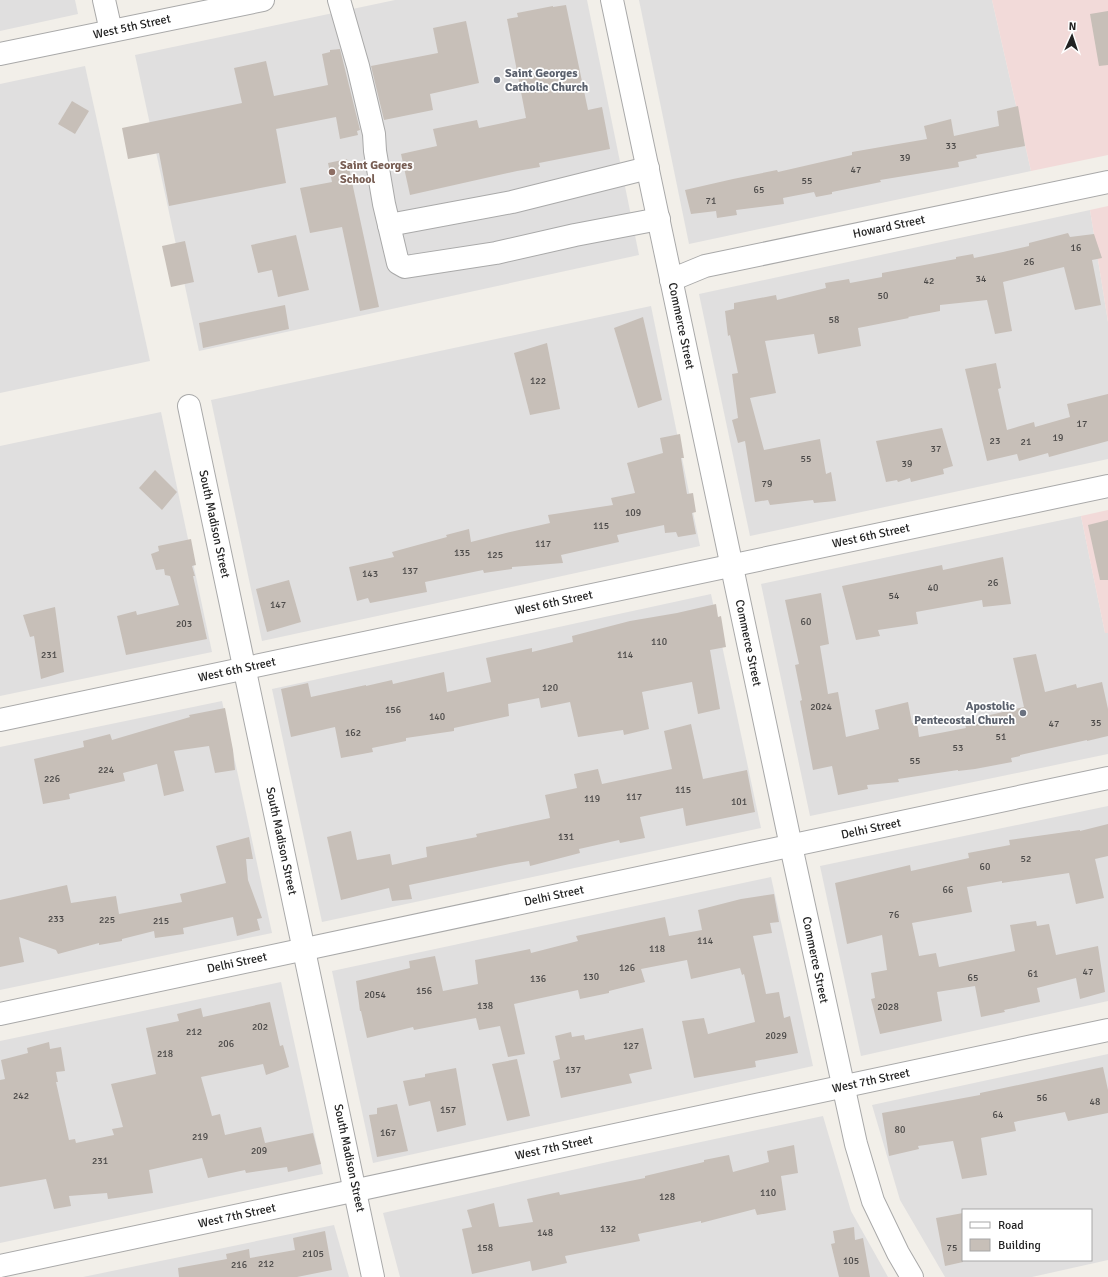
<svg xmlns="http://www.w3.org/2000/svg" width="1108" height="1277" font-family="Signika,sans-serif">
	<style>
		.residential { fill: #e0dfdf; fill-rule: evenodd }
		.commercial { fill: #f2dad9 }
		.building { fill: #c7bfb8 }
		.lines { fill: none; stroke-linecap: round; stroke-linejoin: round }
		.minor-casing { stroke: #a9a9a9; stroke-width: 24 }
		.minor { stroke: #fff; stroke-width: 22 }
		.worship-dot { fill: #6b7280; stroke: #fff; stroke-width: 1.5 }
		.education-dot { fill: #8d6e63; stroke: #fff; stroke-width: 1.5 }
		.labels { text-anchor: middle; dominant-baseline: central; stroke-width: 3.5; stroke-linejoin: round; paint-order: stroke }
		.number-label { font-size: 10px; fill: #4b4948 }
		.street-label { font-size: 12px; fill: #222; stroke: #fff }
		.worship-label { font-size: 12px; font-weight: bold; fill: #5b616d; stroke: #fff; text-anchor: start }
		.education-label { font-size: 12px; font-weight: bold; fill: #785e54; stroke: #fff; text-anchor: start }
	</style>
	<rect width="100%" height="100%" fill="#f2efe9"/>
	<g class="residential">
		<polygon points="0,0 75,0 78,14 0,31"/>
		<polygon points="395,0 587,0 639,255 199,351 135,55"/>
		<polygon points="639,0 992,0 1031,171 689,244"/>
		<polygon points="85,66 150,361 0,393 0,84"/>
		<polygon points="1090,210 1108,322 1108,459 750,536 699,294"/>
		<polygon points="651,306 700,546 262,641 211,400"/>
		<polygon points="161,412 212,652 0,696 0,446"/>
		<polygon points="1081,516 1105,633 1108,633 1108,754 810,816 761,584"/>
		<polygon points="711,594 761,828 322,922 272,689"/>
		<polygon points="222,701 272,933 0,990 0,747"/>
		<polygon points="1108,806 1108,1001 861,1056 820,866"/>
		<polygon points="771,877 813,1066 373,1163 332,971"/>
		<polygon points="281,982 323,1174 0,1243 0,1041"/>
		<path d="M1108 1054V1260L1032 1277H945L900 1200 872 1105ZM963 1210H1091V1260H963Z"/>
		<polygon points="823,1116 851,1211 888,1277 400,1277 383,1213 612,1161"/>
		<polygon points="334,1225 349,1277 83,1277"/>
	</g>
	<g class="commercial">
		<polygon points="992,0 1108,0 1108,155 1031,171"/>
		<polygon points="1108,206 1108,322 1090,210"/>
		<polygon points="1108,510 1108,633 1105,633 1081,516"/>
	</g>
	<g class="building">
		<polygon points="566,5 588,110 602,107 610,149 539,163 540,167 517,171 410,195 401,154 437,146 433,129 477,120 479,128 526,118 507,19 518,17 517,13 553,6 553,7"/>
		<polygon points="1108,11 1108,65 1099,66 1090,14"/>
		<polygon points="466,21 479,83 430,94 433,110 384,120 371,66 438,53 433,28"/>
		<polygon points="340,49 360,130 357,131 358,135 340,139 336,117 276,129 286,183 169,206 159,153 128,159 122,128 242,103 234,68 266,61 274,96 328,85 322,54 330,52 330,50"/>
		<polygon points="72,101 89,111 75,134 58,124"/>
		<polygon points="1018,106 1025,146 976,155 977,158 958,162 959,167 880,180 881,182 832,192 832,194 816,197 814,192 783,198 784,204 736,210 737,215 717,218 716,211 691,214 685,190 733,179 777,170 778,172 852,155 852,152 927,139 924,126 951,119 954,136 999,126 997,111"/>
		<polygon points="347,159 379,307 360,311 342,227 310,233 300,188 332,182 328,163"/>
		<polygon points="1068,233 1070,237 1094,234 1102,258 1092,260 1101,305 1075,310 1064,267 1003,282 1012,331 995,334 987,300 940,305 940,311 908,317 909,318 858,328 861,346 818,354 814,334 765,341 776,393 750,398 764,450 820,439 826,474 831,472 836,501 814,503 813,500 770,505 768,500 755,502 745,441 738,443 732,420 738,418 732,374 738,373 730,335 728,336 725,311 734,309 734,303 776,295 777,300 826,288 825,283 849,279 850,283 882,277 882,273 956,259 956,257 973,254 974,258 1003,252 1029,246 1029,243"/>
		<polygon points="296,235 309,290 278,297 272,270 258,273 251,245"/>
		<polygon points="185,241 194,282 171,287 162,246"/>
		<polygon points="285,305 289,329 203,348 199,323"/>
		<polygon points="643,317 662,400 638,408 614,328"/>
		<polygon points="547,343 560,409 530,415 514,353"/>
		<polygon points="996,363 1001,388 998,389 1007,430 1034,422 1035,427 1070,417 1067,404 1108,394 1108,441 1049,457 1048,453 1019,461 1017,454 987,461 965,369"/>
		<polygon points="942,428 953,466 943,469 944,474 911,482 910,478 898,482 897,480 886,482 876,441"/>
		<polygon points="680,434 684,458 681,458 687,494 693,493 696,512 692,513 696,534 678,537 676,532 665,533 664,525 617,535 619,542 561,555 563,563 512,567 512,569 484,573 483,570 425,582 427,592 370,603 368,598 357,601 349,567 394,557 392,552 447,537 446,535 469,529 471,542 506,533 550,523 548,515 613,505 611,498 635,493 627,463 663,453 660,438"/>
		<polygon points="155,470 177,492 162,510 139,488"/>
		<polygon points="1108,520 1108,580 1100,580 1088,525"/>
		<polygon points="191,539 196,565 192,566 195,576 193,576 207,639 126,655 117,616 136,611 137,615 179,605 170,576 165,575 164,569 156,570 151,554 159,551 158,546"/>
		<polygon points="1003,557 1011,604 983,607 982,600 916,612 918,624 878,630 880,636 856,640 842,586 942,565 943,570"/>
		<polygon points="289,580 301,622 267,632 256,589"/>
		<polygon points="821,593 829,644 820,646 828,694 838,692 846,737 879,729 875,710 908,702 912,723 917,722 919,737 966,728 964,721 1024,707 1013,658 1036,654 1045,692 1076,684 1077,688 1102,682 1108,709 1108,736 1087,741 1087,740 1020,755 1020,756 1011,758 1012,762 975,769 958,771 958,770 898,779 899,782 867,785 868,789 838,795 832,766 813,770 800,701 802,700 795,665 799,664 785,600"/>
		<polygon points="716,604 718,617 721,616 726,647 710,650 720,709 698,714 692,682 642,692 649,729 624,735 623,730 578,737 570,702 541,708 539,698 508,704 509,716 454,728 454,731 406,738 406,741 372,748 373,752 341,758 335,727 291,737 281,689 308,683 311,697 366,685 366,686 392,680 393,684 444,672 447,692 491,682 486,658 532,648 532,652 573,642 572,636 630,621 677,613"/>
		<polygon points="55,607 64,672 41,679 34,636 30,637 23,615"/>
		<polygon points="225,708 233,750 235,770 215,773 209,746 174,751 184,791 164,796 157,764 123,773 125,781 69,794 70,799 43,804 34,759 84,747 83,741 110,734 112,740 190,717 189,715"/>
		<polygon points="691,724 703,779 747,770 755,812 686,826 683,808 640,817 645,838 620,843 619,840 579,849 580,853 530,866 529,861 510,864 409,885 412,899 392,901 389,888 341,900 327,837 351,831 357,860 390,854 392,865 427,857 426,847 477,837 476,834 550,818 545,795 577,788 574,774 598,769 602,784 672,769 664,731"/>
		<polygon points="1108,824 1108,856 1095,859 1104,898 1076,904 1069,873 1002,883 1002,881 967,887 972,912 912,923 919,956 936,953 939,967 1015,951 1010,925 1036,921 1037,926 1049,924 1056,955 1098,946 1105,992 1080,999 1076,978 1037,988 1040,1002 1004,1010 1005,1012 981,1017 975,986 937,992 942,1021 880,1034 871,999 875,998 871,973 887,970 882,935 847,944 835,883 910,865 911,871 969,858 968,853 1010,845 1009,840 1080,830 1080,831"/>
		<polygon points="249,837 253,859 246,859 248,880 262,918 257,919 260,930 237,936 233,917 183,928 184,934 155,938 154,931 122,939 122,941 99,945 99,943 58,954 56,950 19,937 24,962 0,967 0,900 67,885 71,903 116,896 119,914 182,902 180,894 226,883 216,846"/>
		<polygon points="774,894 779,922 770,923 772,933 753,936 766,994 779,992 784,1018 790,1016 798,1053 755,1061 756,1067 694,1078 682,1021 704,1018 708,1034 755,1022 744,974 742,975 740,968 691,979 687,960 641,969 645,982 609,991 609,993 580,999 578,990 514,1004 525,1054 508,1057 500,1026 479,1030 476,1018 414,1030 413,1027 367,1038 361,1011 360,1011 356,981 410,968 409,961 435,956 443,991 478,984 475,960 530,949 531,953 578,941 576,936 665,917 669,936 702,930 698,910 741,899"/>
		<polygon points="270,1002 280,1046 283,1045 289,1067 266,1075 263,1064 201,1077 212,1116 220,1114 225,1135 261,1127 265,1143 313,1133 321,1164 288,1172 287,1167 246,1173 245,1170 208,1178 202,1158 149,1170 153,1193 108,1199 107,1193 69,1196 71,1206 54,1209 46,1179 0,1187 0,1080 5,1079 1,1060 28,1053 27,1048 49,1042 50,1049 61,1047 65,1071 56,1072 58,1082 56,1082 69,1140 75,1139 76,1143 114,1135 112,1129 123,1127 111,1084 156,1074 146,1028 179,1021 177,1014 201,1008 203,1017"/>
		<polygon points="643,1028 652,1069 629,1074 632,1083 561,1098 553,1061 560,1059 555,1036 571,1032 572,1037 584,1035 585,1040"/>
		<polygon points="517,1059 530,1116 507,1121 492,1064"/>
		<polygon points="1103,1067 1108,1090 1108,1113 1068,1121 1065,1112 1014,1122 1016,1131 981,1138 987,1175 962,1179 953,1141 918,1146 919,1149 889,1156 882,1113 980,1095 980,1093"/>
		<polygon points="456,1068 466,1125 437,1132 430,1101 409,1106 403,1081 425,1077 425,1074"/>
		<polygon points="397,1104 408,1151 377,1157 369,1115 377,1114 377,1108"/>
		<polygon points="794,1145 798,1173 781,1176 786,1210 757,1215 755,1209 701,1223 701,1221 638,1234 640,1241 565,1256 567,1263 532,1271 530,1261 472,1274 462,1229 472,1227 467,1210 494,1203 499,1227 533,1222 527,1199 559,1192 560,1195 645,1178 645,1176 704,1162 704,1160 729,1155 733,1172 769,1162 767,1151"/>
		<polygon points="963,1213 963,1262 945,1266 936,1218"/>
		<polygon points="854,1227 855,1240 863,1238 870,1277 839,1277 831,1244 835,1243 833,1231"/>
		<polygon points="325,1231 332,1270 297,1277 179,1277 178,1268 227,1259 226,1254 249,1249 250,1258 295,1250 293,1238"/>
	</g>
	<g class="lines">
		<g class="minor-casing">
			<g id="minor">
				<polyline points="104,0 111,31"/>
				<polyline points="339,0 358,66 374,134 375,151 384,204 398,263 405,267 496,253 575,235 659,219"/>
				<polyline points="612,0 791,846 856,1144 873,1201 898,1253 912,1277"/>
				<polyline points="0,54 263,0"/>
				<polyline points="389,225 512,202 648,168"/>
				<polyline points="671,280 705,266 1108,182"/>
				<polyline points="189,406 373,1277"/>
				<polyline points="0,720 1108,486"/>
				<polyline points="0,1014 1108,778"/>
				<polyline points="0,1266 1108,1030"/>
			</g>
		</g>
		<use href="#minor" class="minor"/>
	</g>
	<g class="worship-dot">
		<circle cx="497" cy="80" r="4"/>
		<circle cx="1023" cy="713" r="4"/>
	</g>
	<circle class="education-dot" cx="332" cy="172" r="4"/>
	<g class="labels">
		<g class="number-label">
			<text x="951" y="146">33</text>
			<text x="905" y="158">39</text>
			<text x="856" y="170">47</text>
			<text x="807" y="181">55</text>
			<text x="759" y="190">65</text>
			<text x="711" y="201">71</text>
			<text x="1076" y="248">16</text>
			<text x="1029" y="262">26</text>
			<text x="981" y="279">34</text>
			<text x="929" y="281">42</text>
			<text x="883" y="296">50</text>
			<text x="834" y="320">58</text>
			<text x="538" y="381">122</text>
			<text x="1082" y="424">17</text>
			<text x="1058" y="438">19</text>
			<text x="995" y="441">23</text>
			<text x="1026" y="442">21</text>
			<text x="936" y="449">37</text>
			<text x="806" y="459">55</text>
			<text x="907" y="464">39</text>
			<text x="767" y="484">79</text>
			<text x="633" y="513">109</text>
			<text x="601" y="526">115</text>
			<text x="543" y="544">117</text>
			<text x="462" y="553">135</text>
			<text x="495" y="555">125</text>
			<text x="410" y="571">137</text>
			<text x="370" y="574">143</text>
			<text x="993" y="583">26</text>
			<text x="933" y="588">40</text>
			<text x="894" y="596">54</text>
			<text x="278" y="605">147</text>
			<text x="806" y="622">60</text>
			<text x="184" y="624">203</text>
			<text x="659" y="642">110</text>
			<text x="49" y="655">231</text>
			<text x="625" y="655">114</text>
			<text x="550" y="688">120</text>
			<text x="821" y="707">2024</text>
			<text x="393" y="710">156</text>
			<text x="437" y="717">140</text>
			<text x="1096" y="723">35</text>
			<text x="1054" y="724">47</text>
			<text x="353" y="733">162</text>
			<text x="1001" y="737">51</text>
			<text x="958" y="748">53</text>
			<text x="915" y="761">55</text>
			<text x="106" y="770">224</text>
			<text x="52" y="779">226</text>
			<text x="683" y="790">115</text>
			<text x="634" y="797">117</text>
			<text x="592" y="799">119</text>
			<text x="739" y="802">101</text>
			<text x="566" y="837">131</text>
			<text x="1026" y="859">52</text>
			<text x="985" y="867">60</text>
			<text x="948" y="890">66</text>
			<text x="894" y="915">76</text>
			<text x="56" y="919">233</text>
			<text x="107" y="920">225</text>
			<text x="161" y="921">215</text>
			<text x="705" y="941">114</text>
			<text x="657" y="949">118</text>
			<text x="627" y="968">126</text>
			<text x="1088" y="972">47</text>
			<text x="1033" y="974">61</text>
			<text x="591" y="977">130</text>
			<text x="973" y="978">65</text>
			<text x="538" y="979">136</text>
			<text x="424" y="991">156</text>
			<text x="375" y="995">2054</text>
			<text x="485" y="1006">138</text>
			<text x="888" y="1007">2028</text>
			<text x="260" y="1027">202</text>
			<text x="194" y="1032">212</text>
			<text x="776" y="1036">2029</text>
			<text x="226" y="1044">206</text>
			<text x="631" y="1046">127</text>
			<text x="165" y="1054">218</text>
			<text x="573" y="1070">137</text>
			<text x="21" y="1096">242</text>
			<text x="1042" y="1098">56</text>
			<text x="1095" y="1102">48</text>
			<text x="448" y="1110">157</text>
			<text x="998" y="1115">64</text>
			<text x="900" y="1130">80</text>
			<text x="388" y="1133">167</text>
			<text x="200" y="1137">219</text>
			<text x="259" y="1151">209</text>
			<text x="100" y="1161">231</text>
			<text x="768" y="1193">110</text>
			<text x="667" y="1197">128</text>
			<text x="608" y="1229">132</text>
			<text x="545" y="1233">148</text>
			<text x="485" y="1248">158</text>
			<text x="952" y="1248">75</text>
			<text x="313" y="1254">2105</text>
			<text x="851" y="1261">105</text>
			<text x="266" y="1264">212</text>
			<text x="239" y="1265">216</text>
		</g>
		<g class="street-label">
			<text transform="translate(132 27) rotate(-12)">West 5th Street</text>
			<text transform="translate(889 227) rotate(-12)">Howard Street</text>
			<text transform="translate(681 326) rotate(78)">Commerce Street</text>
			<text transform="translate(214 524) rotate(78)">South Madison Street</text>
			<text transform="translate(871 536) rotate(-12)">West 6th Street</text>
			<text transform="translate(554 603) rotate(-12)">West 6th Street</text>
			<text transform="translate(748 643) rotate(78)">Commerce Street</text>
			<text transform="translate(237 670) rotate(-12)">West 6th Street</text>
			<text transform="translate(871 829) rotate(-12)">Delhi Street</text>
			<text transform="translate(281 841) rotate(78)">South Madison Street</text>
			<text transform="translate(554 896) rotate(-12)">Delhi Street</text>
			<text transform="translate(815 960) rotate(78)">Commerce Street</text>
			<text transform="translate(237 963) rotate(-12)">Delhi Street</text>
			<text transform="translate(871 1081) rotate(-12)">West 7th Street</text>
			<text transform="translate(554 1148) rotate(-12)">West 7th Street</text>
			<text transform="translate(349 1158) rotate(78)">South Madison Street</text>
			<text transform="translate(237 1216) rotate(-12)">West 7th Street</text>
		</g>
		<g class="worship-label">
			<text x="505" y="73">Saint Georges<tspan x="505" dy="14">Catholic Church</tspan></text>
			<text x="1015" y="706" text-anchor="end">Apostolic<tspan x="1015" dy="14">Pentecostal Church</tspan></text>
		</g>
		<g class="education-label">
			<text x="340" y="165">Saint Georges<tspan x="340" dy="14">School</tspan></text>
		</g>
	</g>
	<rect x="962" y="1209" width="130" height="52" fill="#ffffff" stroke="#a7a7a7"/>
	<rect x="970" y="1222" width="20" height="6" fill="#ffffff" stroke="#a7a7a7"/>
	<text x="998" y="1229" font-size="12" fill="#222222">Road</text>
	<rect x="970" y="1239" width="20" height="12" fill="#c7bfb8" stroke="#a7a7a7"/>
	<text x="998" y="1249" font-size="12" fill="#222222">Building</text>
	<g transform="translate(1072 36) rotate(3)" stroke="#ffffff" stroke-width="3" paint-order="stroke">
	<path d="M0-3L7 15L0 10L-7 15Z" fill="#222222"/>
	<text y="-6" font-size="11" font-weight="bold" text-anchor="middle" fill="#222222">N</text>
	</g>
</svg>
